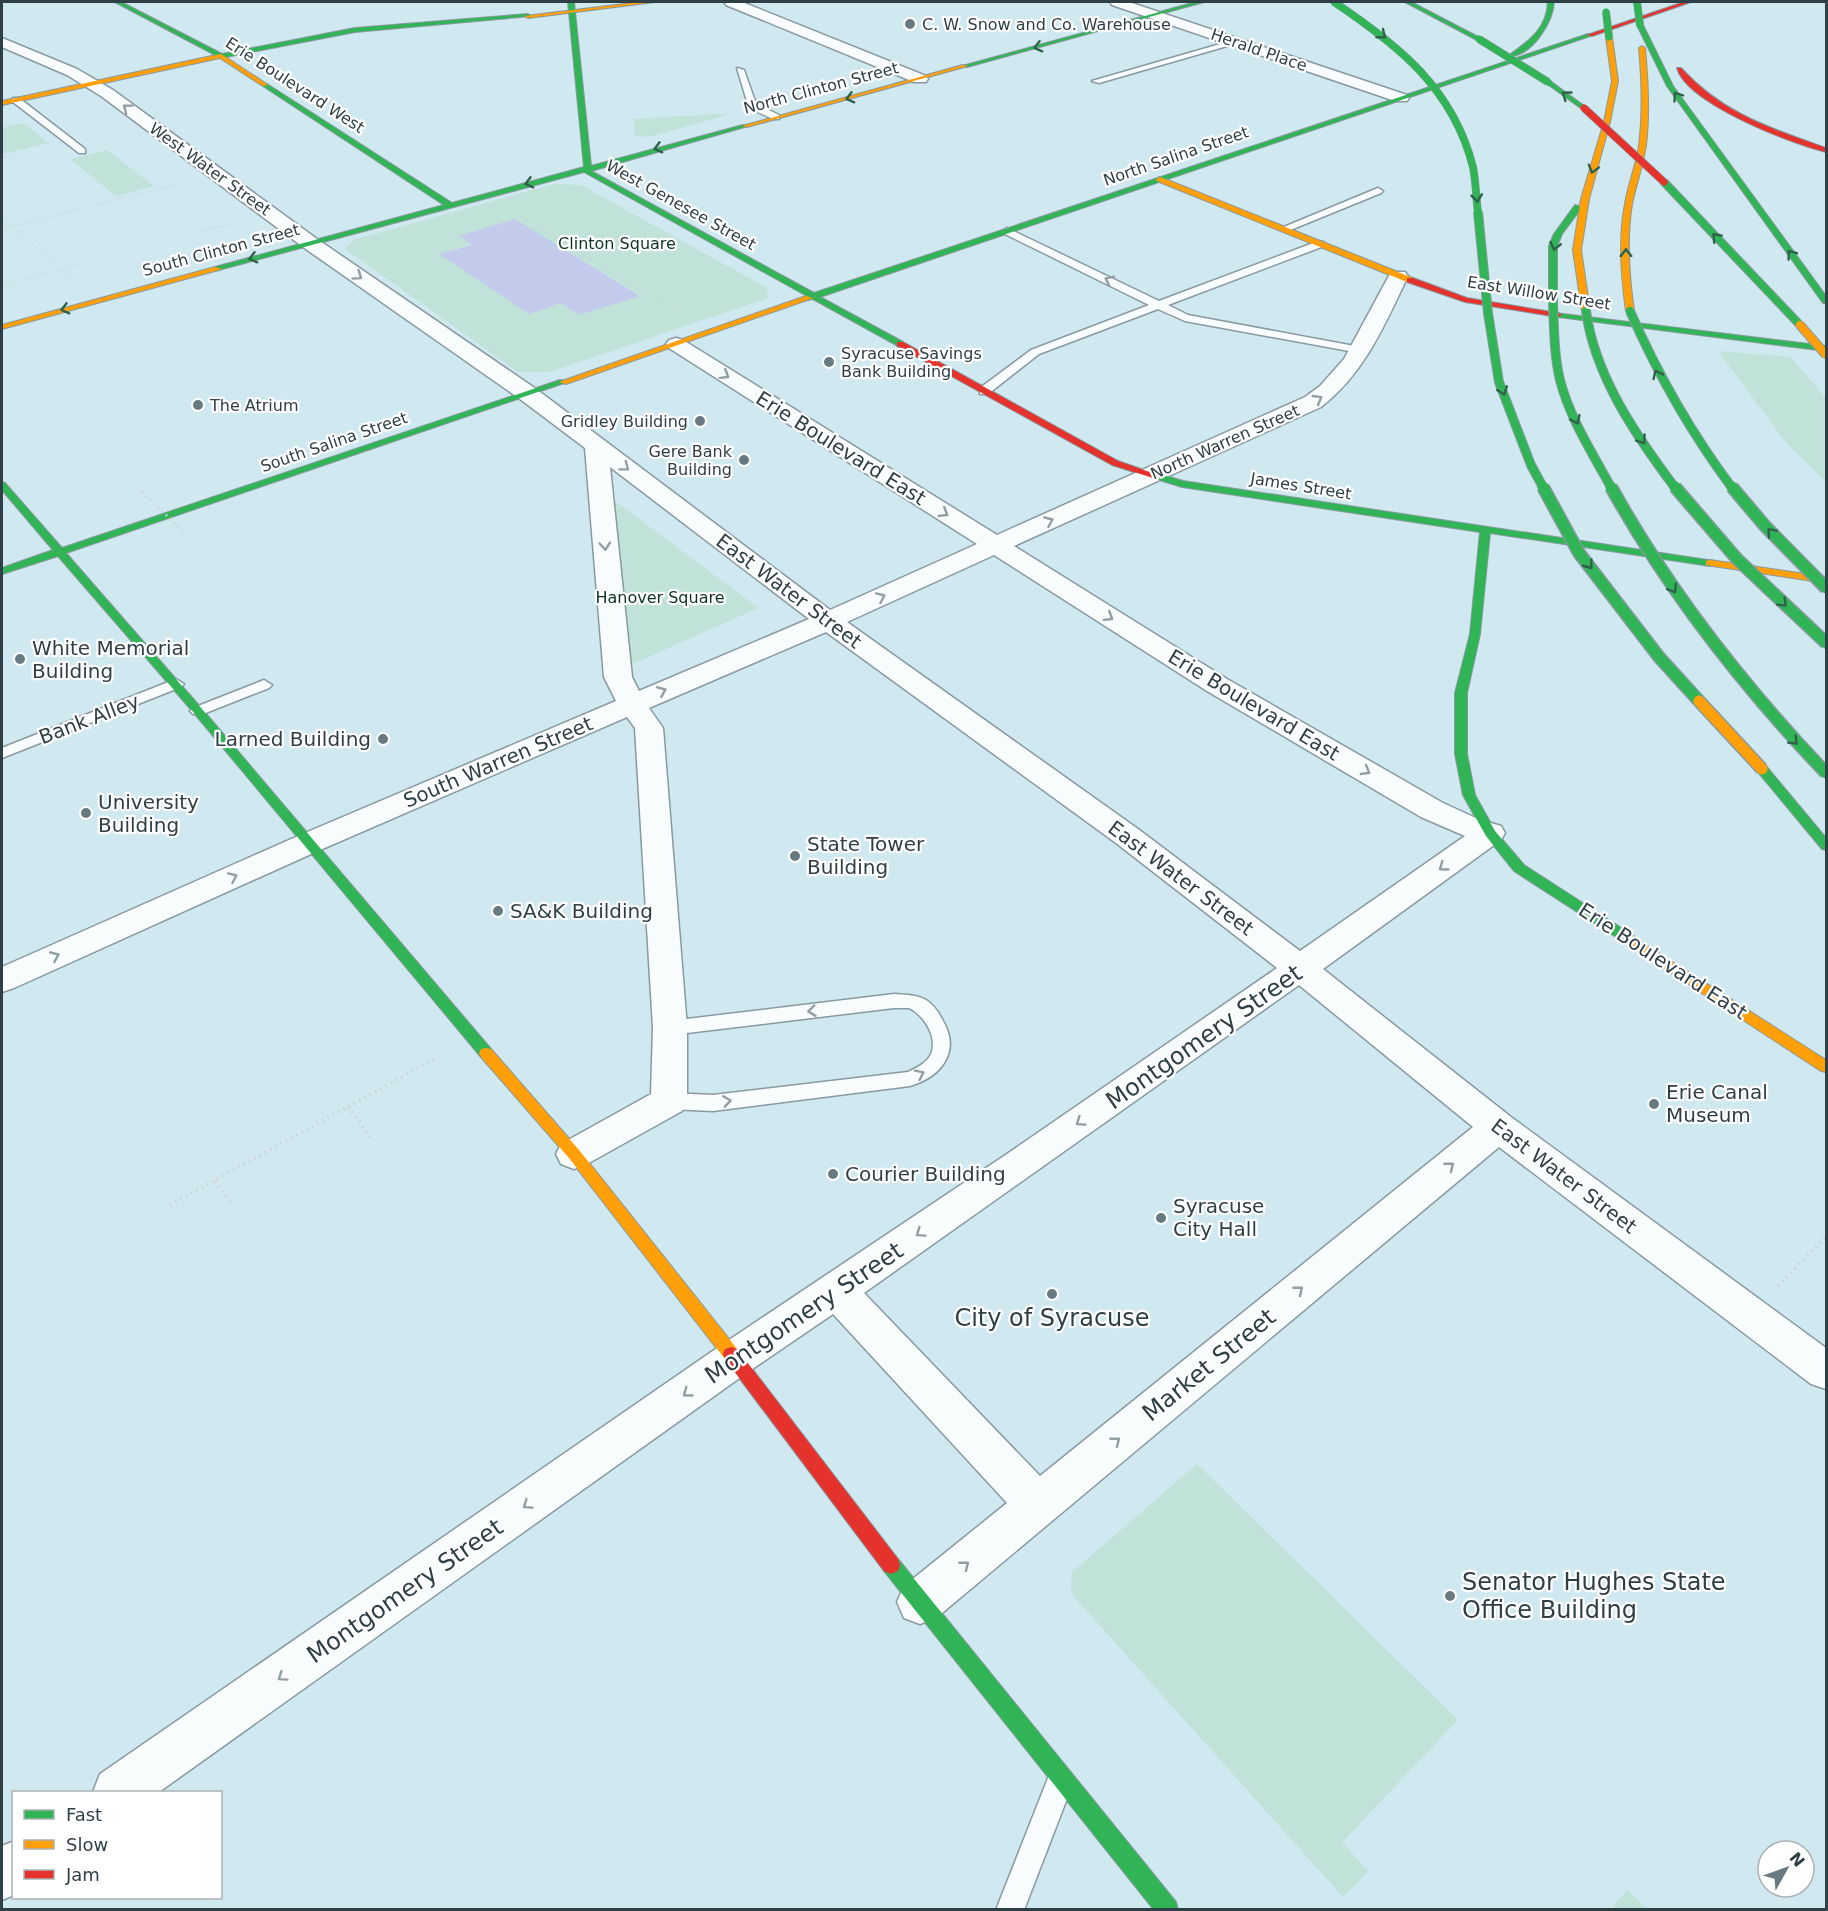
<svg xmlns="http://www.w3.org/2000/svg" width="1828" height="1911" font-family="'DejaVu Sans',sans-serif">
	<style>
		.green { fill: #c0e2d8; fill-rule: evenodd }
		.water { fill: #c3cbec }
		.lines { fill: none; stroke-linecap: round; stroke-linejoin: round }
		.lane-casing { stroke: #889aa0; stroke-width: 3 }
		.street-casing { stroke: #889aa0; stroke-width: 3 }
		.fast-casing { stroke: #889aa0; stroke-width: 2 }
		.slow-casing { stroke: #889aa0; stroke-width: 2 }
		.jam-casing { stroke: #889aa0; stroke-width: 2 }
		.path-far2 { stroke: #cdd4d7; stroke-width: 1.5; stroke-dasharray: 1 2; stroke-linecap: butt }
		.path-far1 { stroke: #cdd4d7; stroke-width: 2; stroke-dasharray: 1 3; stroke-linecap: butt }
		.path { stroke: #cdd4d7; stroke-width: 4; stroke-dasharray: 1.5 4.5; stroke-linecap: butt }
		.lane { fill: #f8fcfd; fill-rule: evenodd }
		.street { fill: #f8fcfd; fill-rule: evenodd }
		.fast { fill: #30b455; fill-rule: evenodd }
		.slow { fill: #ff9f0a; fill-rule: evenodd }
		.jam { fill: #e5322d; fill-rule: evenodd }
		.fast-bridge-far2-casing { stroke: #889aa0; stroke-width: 8; stroke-linecap: butt }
		.fast-bridge-far1-casing { stroke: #889aa0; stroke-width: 10; stroke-linecap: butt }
		.fast-bridge-casing { stroke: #889aa0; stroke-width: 14; stroke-linecap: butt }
		.slow-bridge-far1-casing { stroke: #889aa0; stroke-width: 10; stroke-linecap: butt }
		.slow-bridge-casing { stroke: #889aa0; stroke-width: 14; stroke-linecap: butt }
		.jam-bridge-casing { stroke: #889aa0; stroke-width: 8; stroke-linecap: butt }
		.path-bridge { stroke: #cdd4d7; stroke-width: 3; stroke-dasharray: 1.5 4; stroke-linecap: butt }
		.fast-bridge-far2 { stroke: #30b455; stroke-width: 7 }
		.fast-bridge-far1 { stroke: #30b455; stroke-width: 8 }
		.fast-bridge { stroke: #30b455; stroke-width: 11 }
		.slow-bridge-far1 { stroke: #ff9f0a; stroke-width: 8 }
		.slow-bridge { stroke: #ff9f0a; stroke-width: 11 }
		.jam-bridge { stroke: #e5322d; stroke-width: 7 }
		.oneway { stroke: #2f624a }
		.oneway2 { stroke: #939ea1 }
		.poi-dot { fill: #677a81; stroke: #fff; stroke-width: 2 }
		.labels { text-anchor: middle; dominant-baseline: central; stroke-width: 4.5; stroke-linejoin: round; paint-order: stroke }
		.far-poi-label { font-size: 16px; fill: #2e3f45; stroke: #fff; text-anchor: start }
		.far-street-label { font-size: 16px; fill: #2e3f45; stroke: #fff }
		.far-park-label { font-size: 16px; fill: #0d3321; stroke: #fff }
		.street-label { font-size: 20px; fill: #2e3f45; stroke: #fff }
		.poi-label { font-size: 20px; fill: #2e3f45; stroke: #fff; text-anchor: start }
		.near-street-label { font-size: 24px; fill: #2e3f45; stroke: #fff }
		.near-poi-label { font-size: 24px; fill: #2e3f45; stroke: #fff }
	</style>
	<rect width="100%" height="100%" fill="#d0e8f0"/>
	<g class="green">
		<polygon points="734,113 649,137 635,136 634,119"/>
		<polygon points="23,123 49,143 2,154 2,128"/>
		<polygon points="107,150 154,186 116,196 70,159"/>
		<path d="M554 184 581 185 767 288 768 298 550 372H518L345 249 353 240ZM515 220 640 295V296L561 303 529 314 440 254 472 244Z"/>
		<polygon points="1718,351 1791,357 1826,398 1826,482 1787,444"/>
		<polygon points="600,490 758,608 617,671"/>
		<polygon points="1197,1464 1458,1720 1342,1842 1368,1871 1343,1897 1077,1600 1071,1590 1072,1572"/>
		<polygon points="1627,1890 1648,1909 1611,1909"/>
	</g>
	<polygon class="water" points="515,219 640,296 579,315 561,303 529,314 439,254 472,245 459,236"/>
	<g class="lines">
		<g class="lane-casing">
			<g id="lane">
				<polygon points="1234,40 1241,42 1099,83 1092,81"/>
				<polygon points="737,68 744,70 756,104 779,115 779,119 773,119 749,108"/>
				<polygon points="13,98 19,98 85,149 85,153 79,153 13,102"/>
				<polygon points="1378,188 1383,191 1381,193 1288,231 1279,229"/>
				<polygon points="1007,228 1159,301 1316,242 1324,242 1324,246 1168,305 1188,315 1360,347 1366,350 1360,353 1185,321 1158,309 1039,354 988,394 980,394 980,388 1031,350 1149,305 1003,233 1002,231"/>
				<polygon points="176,679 184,684 181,687 2,758 2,748"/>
				<polygon points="264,680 272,685 269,688 203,714 193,714 190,711 193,708"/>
				<path d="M894 994C905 995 915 994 926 1000 934 1005 939 1013 943 1021 961 1052 941 1077 910 1086L713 1111 669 1109 662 1106 659 1101 662 1096 669 1093 713 1095 908 1072C916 1068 927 1063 931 1054 938 1037 924 1015 909 1008H894L670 1035 663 1033 661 1028 663 1023 670 1021Z"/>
				<polygon points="1060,1770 1070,1773 1073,1783 1024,1910 996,1910 1050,1773"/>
			</g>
		</g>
		<g class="street-casing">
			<g id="street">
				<polygon points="724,2 742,2 926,76 928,79 926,82 914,82 726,5"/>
				<polygon points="1110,2 1129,2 1407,95 1409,98 1407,101 1395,101 1112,5"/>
				<path d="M2 38 77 69 113 90 317 239 536 389 830 610 977 544 669 348 666 344 669 340 676 338 683 340 997 535 1305 397 1320 386 1344 359 1391 272H1405L1408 276C1385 324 1365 373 1321 407L1014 546 1227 679 1443 803 1478 819 1501 826 1505 833 1501 840 1323 969 1511 1117 1826 1348V1389L1811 1384 1499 1147 936 1618 920 1624 904 1618 897 1602 904 1586 1007 1503 833 1314 748 1372 159 1792H93L100 1774 720 1346 1007 1154 1277 968 1116 843 826 632 649 708 663 728 687 1028V1101L682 1111 587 1164 574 1169 561 1164 556 1154 561 1144 651 1094 653 1028 635 728 627 717 320 850 14 988 2 992V967L298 836 616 701 604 677 585 448 520 399 303 247 101 96 67 75 2 47ZM610 467 809 619 639 691 632 677ZM994 555 1207 691 1421 817 1465 836 1300 951 1138 829 847 622ZM1299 985 1473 1127 1040 1476 864 1293Z"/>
				<polygon points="14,1841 14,1895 2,1900 2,1846"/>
			</g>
		</g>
		<g class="fast-casing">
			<g id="fast">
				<polygon points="115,2 121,2 222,54 355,28 528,14 531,16 355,32 221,58"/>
				<polygon points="568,2 574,2 591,166 743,125 748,126 591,171 814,293 1588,34 1593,35 820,297 903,342 904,344 900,347 813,299 806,300 807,296 584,172 215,271 215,267 444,205 263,86 263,84 267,84 452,203 584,167"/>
				<polygon points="1196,2 1204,2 967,67 962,66"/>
				<polygon points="1405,2 1411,2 1482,39 1477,40"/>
				<path d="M1548 2H1554C1553 22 1532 55 1511 56V54C1530 40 1547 28 1548 2Z"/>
				<polygon points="1640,23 1643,25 1673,86 1826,296 1826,303 1823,303 1667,86 1637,25"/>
				<polygon points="1546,81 1550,81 1587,108 1582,109 1546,83"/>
				<polygon points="1661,180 1667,180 1803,323 1803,327 1797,327 1661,184"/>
				<polygon points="1575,205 1582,207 1562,234 1557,246 1557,302 1553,304 1549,302 1549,246 1554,234"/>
				<polygon points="1555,313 1826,346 1826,351 1558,317 1555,317"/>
				<polygon points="560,380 567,382 66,553 202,709 491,1049 493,1053 491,1057 481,1057 194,713 58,556 2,574 2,568 53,550 2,490 2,482 5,483 62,548"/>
				<polygon points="1153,472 1183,481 1714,561 1714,565 1710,566 1490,533 1480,634 1467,693 1467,754 1475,795 1495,831 1524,865 1640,940 1642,943 1640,946 1630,946 1514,871 1486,836 1463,795 1455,754 1455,693 1470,634 1480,532 1182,487 1150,477 1150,473"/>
				<polygon points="1762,765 1766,766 1826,838 1826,850 1822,849 1758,772 1756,769 1758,766"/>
				<polygon points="891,1556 898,1559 1176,1902 1178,1910 1154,1910 884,1571 882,1565 884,1559"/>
			</g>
		</g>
		<g class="slow-casing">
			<g id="slow">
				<polygon points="641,2 655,2 528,18 525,16"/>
				<polygon points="1609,35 1612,37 1618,81 1610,122 1589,199 1581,250 1590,311 1586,313 1582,311 1573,250 1581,199 1604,122 1612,81 1606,37"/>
				<path d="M1642 46 1645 48C1648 80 1650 113 1646 145 1643 166 1636 185 1632 204 1626 240 1629 276 1634 311L1630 313 1626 311C1621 276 1618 239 1625 204 1628 184 1636 166 1639 146 1643 113 1642 80 1639 48Z"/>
				<polygon points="221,54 268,85 263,86 220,58 2,105 2,101"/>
				<polygon points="963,65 968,66 747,127 742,126"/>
				<polygon points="1160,177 1413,278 1414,280 1407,282 1157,181 1156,179"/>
				<polygon points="215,267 222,269 2,329 2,325"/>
				<polygon points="806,296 813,298 566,384 559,382"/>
				<polygon points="1710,560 1826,577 1826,583 1706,565 1706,561"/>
				<polygon points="1635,938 1826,1060 1826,1072 1821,1071 1630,946 1628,943 1630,940"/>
				<polygon points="486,1048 491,1049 579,1150 737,1349 739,1354 737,1359 731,1361 725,1359 569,1158 481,1057 479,1053 481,1049"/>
			</g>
		</g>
		<g class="jam-casing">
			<g id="jam">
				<polygon points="1684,2 1691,2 1592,36 1587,35"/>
				<path d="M1677 68H1681C1723 114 1770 128 1826 148V152C1792 144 1686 103 1677 68Z"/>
				<polygon points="1407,278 1413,278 1467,298 1558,313 1562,315 1558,317 1465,302 1407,282"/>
				<polygon points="897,342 903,342 1118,461 1158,475 1153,478 1112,465 897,346"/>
				<polygon points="731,1347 737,1349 898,1559 900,1565 898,1571 891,1574 884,1571 725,1359 723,1354 725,1349"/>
			</g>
		</g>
		<g class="path-far2">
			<polyline points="2,158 18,154"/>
			<polyline points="64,213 179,184"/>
		</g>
		<g class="path-far1">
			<polyline points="522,217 677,311"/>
			<polyline points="2,218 70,278"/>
			<polyline points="2,229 70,212"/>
			<polyline points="203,231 231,224"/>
			<polyline points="2,285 83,263"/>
		</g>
		<g class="path">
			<polyline points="348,1107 371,1137"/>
			<polyline points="215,1181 231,1203"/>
			<polyline points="170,1205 438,1057"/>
			<polyline points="1778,1286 1826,1236"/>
		</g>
		<use href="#lane" class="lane"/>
		<use href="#street" class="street"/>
		<use href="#fast" class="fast"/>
		<use href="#slow" class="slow"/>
		<use href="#jam" class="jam"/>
		<g class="fast-bridge-far2-casing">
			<g id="fast-bridge-far2">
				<path d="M1334 2C1398 45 1453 88 1473 167 1476 182 1476 198 1478 213"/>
				<polyline points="1637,2 1640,25"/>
				<polyline points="1606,12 1609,37"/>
				<polyline points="1479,39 1548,82"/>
			</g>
		</g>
		<g class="fast-bridge-far1-casing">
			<g id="fast-bridge-far1">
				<polyline points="1478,212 1488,313 1499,382 1531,465 1544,489"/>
				<path d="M1553 302C1554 328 1554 355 1560 380 1570 419 1593 454 1612 489"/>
				<path d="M1586 311C1595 377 1637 437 1676 489"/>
				<path d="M1630 311C1658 375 1691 433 1733 489"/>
			</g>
		</g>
		<g class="fast-bridge-casing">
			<g id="fast-bridge">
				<polyline points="1543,487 1579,553 1659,657 1699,701"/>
				<path d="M1611 487C1670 593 1743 686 1826 773"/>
				<polyline points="1675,487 1737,559 1826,643"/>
				<polyline points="1732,487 1765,526 1826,588"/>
			</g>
		</g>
		<g class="slow-bridge-far1-casing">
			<polyline id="slow-bridge-far1" points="1800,325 1826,355"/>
		</g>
		<g class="slow-bridge-casing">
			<polyline id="slow-bridge" points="1699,701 1762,769"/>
		</g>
		<g class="jam-bridge-casing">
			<polyline id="jam-bridge" points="1584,108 1664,182"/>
		</g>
		<polyline class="path-bridge" points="142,492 186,534"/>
		<use href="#fast-bridge-far2" class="fast-bridge-far2"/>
		<use href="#fast-bridge-far1" class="fast-bridge-far1"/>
		<use href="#fast-bridge" class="fast-bridge"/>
		<use href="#slow-bridge-far1" class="slow-bridge-far1"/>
		<use href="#slow-bridge" class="slow-bridge"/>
		<use href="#jam-bridge" class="jam-bridge"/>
	</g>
	<defs><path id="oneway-chevron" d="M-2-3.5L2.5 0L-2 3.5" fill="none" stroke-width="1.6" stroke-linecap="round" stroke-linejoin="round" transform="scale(1.5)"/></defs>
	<g class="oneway">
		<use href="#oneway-chevron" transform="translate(1382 35) rotate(39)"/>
		<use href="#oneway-chevron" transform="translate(1038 47) rotate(165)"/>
		<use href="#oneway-chevron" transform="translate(1566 95) rotate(-144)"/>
		<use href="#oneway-chevron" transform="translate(1677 96) rotate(-126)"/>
		<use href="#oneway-chevron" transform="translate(850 98) rotate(165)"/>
		<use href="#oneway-chevron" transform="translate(658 148) rotate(165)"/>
		<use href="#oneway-chevron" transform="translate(1593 169) rotate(106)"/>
		<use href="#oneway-chevron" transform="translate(529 183) rotate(165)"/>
		<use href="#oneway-chevron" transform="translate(1477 198) rotate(83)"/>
		<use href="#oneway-chevron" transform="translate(1716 237) rotate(-133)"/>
		<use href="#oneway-chevron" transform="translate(1555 246) rotate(103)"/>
		<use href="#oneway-chevron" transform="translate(1626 253) rotate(-91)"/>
		<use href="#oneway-chevron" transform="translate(1791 254) rotate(-127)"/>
		<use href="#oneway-chevron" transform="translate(253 258) rotate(165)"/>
		<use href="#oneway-chevron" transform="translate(65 309) rotate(165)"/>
		<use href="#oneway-chevron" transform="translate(1657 374) rotate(-116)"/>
		<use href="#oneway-chevron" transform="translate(1503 391) rotate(69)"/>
		<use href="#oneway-chevron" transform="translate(1576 420) rotate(65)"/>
		<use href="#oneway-chevron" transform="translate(1642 440) rotate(55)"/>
		<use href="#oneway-chevron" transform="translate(1771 532) rotate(-131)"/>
		<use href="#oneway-chevron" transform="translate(1589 565) rotate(53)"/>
		<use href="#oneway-chevron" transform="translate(1673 589) rotate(58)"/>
		<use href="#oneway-chevron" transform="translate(1783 603) rotate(45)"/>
		<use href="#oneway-chevron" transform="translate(1794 741) rotate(45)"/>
	</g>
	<g class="oneway2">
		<use href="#oneway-chevron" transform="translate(127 108) rotate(-143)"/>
		<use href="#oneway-chevron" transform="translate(358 276) rotate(35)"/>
		<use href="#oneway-chevron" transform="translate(1109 280) rotate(-154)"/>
		<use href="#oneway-chevron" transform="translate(725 375) rotate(32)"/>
		<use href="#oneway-chevron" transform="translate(1318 399) rotate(-31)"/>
		<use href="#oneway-chevron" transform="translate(625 467) rotate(37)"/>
		<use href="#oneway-chevron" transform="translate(944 513) rotate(32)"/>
		<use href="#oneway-chevron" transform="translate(1049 521) rotate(-24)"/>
		<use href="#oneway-chevron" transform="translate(605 546) rotate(85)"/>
		<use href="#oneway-chevron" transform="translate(881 597) rotate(-24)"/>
		<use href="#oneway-chevron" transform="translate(1109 617) rotate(32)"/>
		<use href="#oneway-chevron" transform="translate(662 691) rotate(-23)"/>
		<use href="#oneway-chevron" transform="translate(1366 771) rotate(30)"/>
		<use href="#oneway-chevron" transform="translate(1443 867) rotate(144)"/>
		<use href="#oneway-chevron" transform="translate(233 877) rotate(-24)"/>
		<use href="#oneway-chevron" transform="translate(55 956) rotate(-24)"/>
		<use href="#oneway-chevron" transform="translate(812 1011) rotate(173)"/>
		<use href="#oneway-chevron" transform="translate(920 1074) rotate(-26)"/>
		<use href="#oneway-chevron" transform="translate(727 1101) rotate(-8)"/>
		<use href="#oneway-chevron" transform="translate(1080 1122) rotate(145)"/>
		<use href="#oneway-chevron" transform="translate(1450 1166) rotate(-39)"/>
		<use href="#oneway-chevron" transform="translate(920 1233) rotate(145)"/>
		<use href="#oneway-chevron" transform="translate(1299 1290) rotate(-39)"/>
		<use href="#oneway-chevron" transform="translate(687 1393) rotate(144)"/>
		<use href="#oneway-chevron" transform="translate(1116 1441) rotate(-39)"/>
		<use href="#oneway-chevron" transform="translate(527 1505) rotate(145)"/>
		<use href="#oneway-chevron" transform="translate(965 1565) rotate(-39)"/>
		<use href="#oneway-chevron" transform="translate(282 1677) rotate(145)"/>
	</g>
	<g class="poi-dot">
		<circle cx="910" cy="24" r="6"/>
		<circle cx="829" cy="362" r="6"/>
		<circle cx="198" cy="405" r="6"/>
		<circle cx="700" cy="421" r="6"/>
		<circle cx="744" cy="460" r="6"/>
		<circle cx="20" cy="659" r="6"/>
		<circle cx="383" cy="739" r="6"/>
		<circle cx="86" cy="813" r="6"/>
		<circle cx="795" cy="856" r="6"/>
		<circle cx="498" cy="911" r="6"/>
		<circle cx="1654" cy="1104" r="6"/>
		<circle cx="833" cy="1174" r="6"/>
		<circle cx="1161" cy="1218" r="6"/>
		<circle cx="1052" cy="1294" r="6"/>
		<circle cx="1450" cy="1596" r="6"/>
	</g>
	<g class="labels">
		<g class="far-poi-label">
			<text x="922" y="24">C. W. Snow and Co. Warehouse</text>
			<text x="841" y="353">Syracuse Savings<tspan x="841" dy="18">Bank Building</tspan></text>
			<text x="210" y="405">The Atrium</text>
			<text x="688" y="421" text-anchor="end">Gridley Building</text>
			<text x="732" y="451" text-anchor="end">Gere Bank<tspan x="732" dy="18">Building</tspan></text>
		</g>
		<g class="far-street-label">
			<text transform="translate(1259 50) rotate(19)">Herald Place</text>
			<text transform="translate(295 85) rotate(33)">Erie Boulevard West</text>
			<text transform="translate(821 88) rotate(-15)">North Clinton Street</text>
			<text transform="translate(1176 156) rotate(-19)">North Salina Street</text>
			<text transform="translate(210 169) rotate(36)">West Water Street</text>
			<text transform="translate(681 205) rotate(29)">West Genesee Street</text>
			<text transform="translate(221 250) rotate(-15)">South Clinton Street</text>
			<text transform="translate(1539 293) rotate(9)">East Willow Street</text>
			<text transform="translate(334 442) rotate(-19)">South Salina Street</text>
			<text transform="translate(1225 442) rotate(-24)">North Warren Street</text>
			<text transform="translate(1301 486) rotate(9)">James Street</text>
		</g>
		<g class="far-park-label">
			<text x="617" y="243">Clinton Square</text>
			<text x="660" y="597">Hanover Square</text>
		</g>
		<g class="street-label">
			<text transform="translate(841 448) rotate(32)">Erie Boulevard East</text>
			<text transform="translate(789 591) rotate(37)">East Water Street</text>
			<text transform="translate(1254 705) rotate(31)">Erie Boulevard East</text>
			<text transform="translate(89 719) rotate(-21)">Bank Alley</text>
			<text transform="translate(498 762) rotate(-23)">South Warren Street</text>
			<text transform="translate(1181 878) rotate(37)">East Water Street</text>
			<text transform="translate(1663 961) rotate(33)">Erie Boulevard East</text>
			<text transform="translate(1564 1176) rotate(37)">East Water Street</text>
		</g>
		<g class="poi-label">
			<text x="32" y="648">White Memorial<tspan x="32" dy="23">Building</tspan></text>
			<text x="371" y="739" text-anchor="end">Larned Building</text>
			<text x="98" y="802">University<tspan x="98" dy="23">Building</tspan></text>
			<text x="807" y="844">State Tower<tspan x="807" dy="23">Building</tspan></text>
			<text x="510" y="911">SA&amp;K Building</text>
			<text x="1666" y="1092">Erie Canal<tspan x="1666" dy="23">Museum</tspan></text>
			<text x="845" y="1174">Courier Building</text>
			<text x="1173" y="1206">Syracuse<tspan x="1173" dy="23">City Hall</tspan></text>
		</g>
		<g class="near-street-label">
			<text transform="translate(1204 1037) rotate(-35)">Montgomery Street</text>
			<text transform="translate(804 1313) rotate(-34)">Montgomery Street</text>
			<text transform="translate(1209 1365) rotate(-39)">Market Street</text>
			<text transform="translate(405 1591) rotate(-35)">Montgomery Street</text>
		</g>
		<g class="near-poi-label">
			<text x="1052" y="1318">City of Syracuse</text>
			<text x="1462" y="1582" text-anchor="start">Senator Hughes State<tspan x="1462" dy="28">Office Building</tspan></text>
		</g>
	</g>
	<rect width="1828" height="1911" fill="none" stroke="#2e3f45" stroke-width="6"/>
	<rect x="12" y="1791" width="210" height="108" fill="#ffffff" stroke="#abb2b5" stroke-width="1.5"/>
	<rect x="24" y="1810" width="30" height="9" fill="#30b455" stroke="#abb2b5" stroke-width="1.5"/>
	<text x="66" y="1821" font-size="18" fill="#2e3f45">Fast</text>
	<rect x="24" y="1840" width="30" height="9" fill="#ff9f0a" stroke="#abb2b5" stroke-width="1.5"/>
	<text x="66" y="1851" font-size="18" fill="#2e3f45">Slow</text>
	<rect x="24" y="1870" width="30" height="9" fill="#e5322d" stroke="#abb2b5" stroke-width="1.5"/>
	<text x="66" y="1881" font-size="18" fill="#2e3f45">Jam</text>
	<g transform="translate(1786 1869) rotate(50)"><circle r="28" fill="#ffffff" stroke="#abb2b5" stroke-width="1.5"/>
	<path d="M0-4.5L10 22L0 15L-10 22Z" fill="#677a81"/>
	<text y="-9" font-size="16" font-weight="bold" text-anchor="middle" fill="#2e3f45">N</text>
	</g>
</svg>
